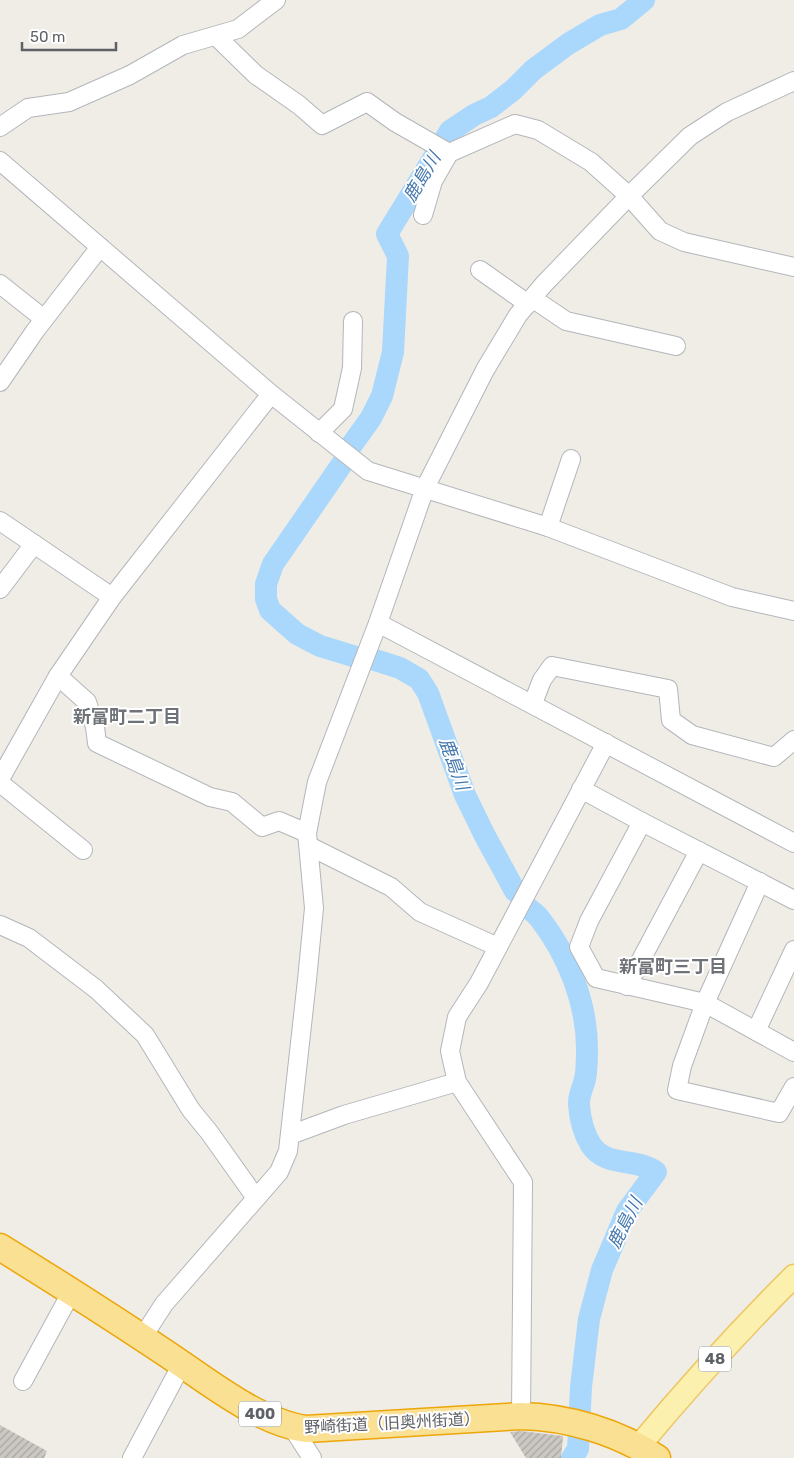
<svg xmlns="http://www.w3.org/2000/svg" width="794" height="1458" font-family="Rubik,'Noto Sans JP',sans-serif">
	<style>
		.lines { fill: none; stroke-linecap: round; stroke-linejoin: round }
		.river { stroke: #aad8fc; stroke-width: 22 }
		.building { fill: url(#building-hatch) }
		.minor-casing { stroke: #b3b6ba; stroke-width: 20 }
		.major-casing { stroke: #edc662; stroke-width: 25 }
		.highway-casing { stroke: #eda608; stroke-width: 29 }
		.minor { stroke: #fff; stroke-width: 18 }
		.major { stroke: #fcf0ae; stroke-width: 22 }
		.highway { stroke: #f9e093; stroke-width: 26 }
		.labels { text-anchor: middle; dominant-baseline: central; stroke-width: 4; stroke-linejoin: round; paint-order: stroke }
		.shield { fill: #fff; stroke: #8e9094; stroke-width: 1 }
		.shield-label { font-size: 15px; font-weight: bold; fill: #5e6166 }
		.street-label { font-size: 16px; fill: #5e6166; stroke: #fff }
		.water-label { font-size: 18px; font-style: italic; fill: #4678ae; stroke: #fff }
		.neighbourhood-label { font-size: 18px; font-weight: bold; fill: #6f7378; stroke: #fff }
	</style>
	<defs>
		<pattern id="building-hatch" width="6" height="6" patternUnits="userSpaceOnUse" patternTransform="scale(1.25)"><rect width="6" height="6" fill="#cbc8c3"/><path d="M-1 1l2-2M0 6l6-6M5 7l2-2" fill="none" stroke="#a8a6a2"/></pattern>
	</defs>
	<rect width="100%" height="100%" fill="#efede6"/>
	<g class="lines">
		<g class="river">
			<polyline points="351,446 371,418 382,396 393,352 398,256 387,234 450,131 474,115 491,107 513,90 533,70 568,44 600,25 621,19 644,0"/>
			<polyline points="342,464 273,564 266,584 266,599 270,610 297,634 320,646 353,656"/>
			<polyline points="375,660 400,668 419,679 428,693 465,795 485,836 515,891"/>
			<path d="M523 904C529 909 536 913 540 919 568 955 587 1003 587 1049 587 1059 587 1070 585 1079 583 1088 578 1096 579 1105 580 1118 584 1134 591 1145 606 1168 637 1157 656 1172L627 1211 602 1270 589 1319 581 1387 578 1449 572 1458"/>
		</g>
	</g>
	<g class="building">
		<polygon points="0,1425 47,1451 44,1458 0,1458"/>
		<polygon points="521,1431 563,1436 561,1458 526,1458 510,1432"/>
	</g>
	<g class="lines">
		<g class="minor-casing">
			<g id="minor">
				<polyline points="216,36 256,75 299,105 322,125 367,102 395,122 449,153"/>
				<polyline points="0,127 28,108 69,102 130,75 183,45 238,29 276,0"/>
				<polyline points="0,161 271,394 368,471 548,527 732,597 794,611"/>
				<polyline points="423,215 433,181 449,153 515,124 538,130 591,162 629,196 660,231 684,242 794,267"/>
				<polyline points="480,270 528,304"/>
				<polyline points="0,284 44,319"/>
				<polyline points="532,298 566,321 676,346"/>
				<polyline points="0,382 35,331 100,247"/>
				<polyline points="271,394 112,597 58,676 87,702 95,727 97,743 210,797 232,802 262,827 279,821 307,833"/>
				<polyline points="319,433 343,409 352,368 353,321"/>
				<polyline points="0,521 112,597"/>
				<polyline points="548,527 571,459"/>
				<polyline points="0,589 34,544"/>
				<polyline points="378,623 794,843"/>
				<polyline points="533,703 542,680 552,666 668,689 671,720 692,735 774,757 794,740"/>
				<polyline points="0,779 58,676"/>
				<polyline points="0,783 83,850"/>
				<polyline points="581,789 642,822 794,900"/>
				<polyline points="642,822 589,921 579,947 596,978 705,1003 794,1052"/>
				<polyline points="309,846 391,887 420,912 498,947"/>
				<polyline points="760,882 705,1003 682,1066 677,1090 779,1113 794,1087"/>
				<polyline points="0,925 29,938 96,989 145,1035 191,1110 209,1132 256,1198"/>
				<polyline points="627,986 699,851"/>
				<polyline points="756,1031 794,950"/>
				<polyline points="290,1135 344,1115 457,1082"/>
				<polyline points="142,1338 164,1304 279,1172 288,1151 307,980 314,908 307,833 317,782 378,623 425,488 485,370 518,315 544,284 629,196 690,136 727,112 794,81"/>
				<polyline points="23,1381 72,1291"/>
				<polyline points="521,1416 523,1182 457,1082 450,1051 457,1017 479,983 606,743"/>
				<polyline points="292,1427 312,1458"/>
				<polyline points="132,1458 182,1364"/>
			</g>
		</g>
		<g class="major-casing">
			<path id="major" d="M639 1446C688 1387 740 1330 794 1276"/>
		</g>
		<g class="highway-casing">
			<path id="highway" d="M0 1247C55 1281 110 1316 164 1352 205 1379 257 1422 306 1429L521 1416C568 1417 618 1432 657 1458"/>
		</g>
		<use href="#minor" class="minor"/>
		<use href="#major" class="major"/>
		<use href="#highway" class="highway"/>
	</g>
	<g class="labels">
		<g class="shield">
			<rect x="699" y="1346.5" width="32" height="25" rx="4"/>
			<rect x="239" y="1401.5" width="42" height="25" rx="4"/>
		</g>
		<g class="shield-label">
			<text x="715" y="1359">48</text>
			<text x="260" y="1414">400</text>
		</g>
		<g class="street-label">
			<text transform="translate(392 1423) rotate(-3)">野崎街道（旧奥州街道）</text>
		</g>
		<g class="water-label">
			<text transform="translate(422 177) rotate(-59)">鹿島川</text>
			<text transform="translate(454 764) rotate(70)">鹿島川</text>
			<text transform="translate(625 1223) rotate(-63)">鹿島川</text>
		</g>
		<g class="neighbourhood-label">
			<text x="127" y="717">新富町二丁目</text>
			<text x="673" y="967">新富町三丁目</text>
		</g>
	</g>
	<path d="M22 42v8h94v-8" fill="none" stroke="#5e6166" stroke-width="2.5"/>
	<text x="30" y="42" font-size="15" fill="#5e6166" stroke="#ffffff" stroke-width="4" paint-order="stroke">50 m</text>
</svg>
